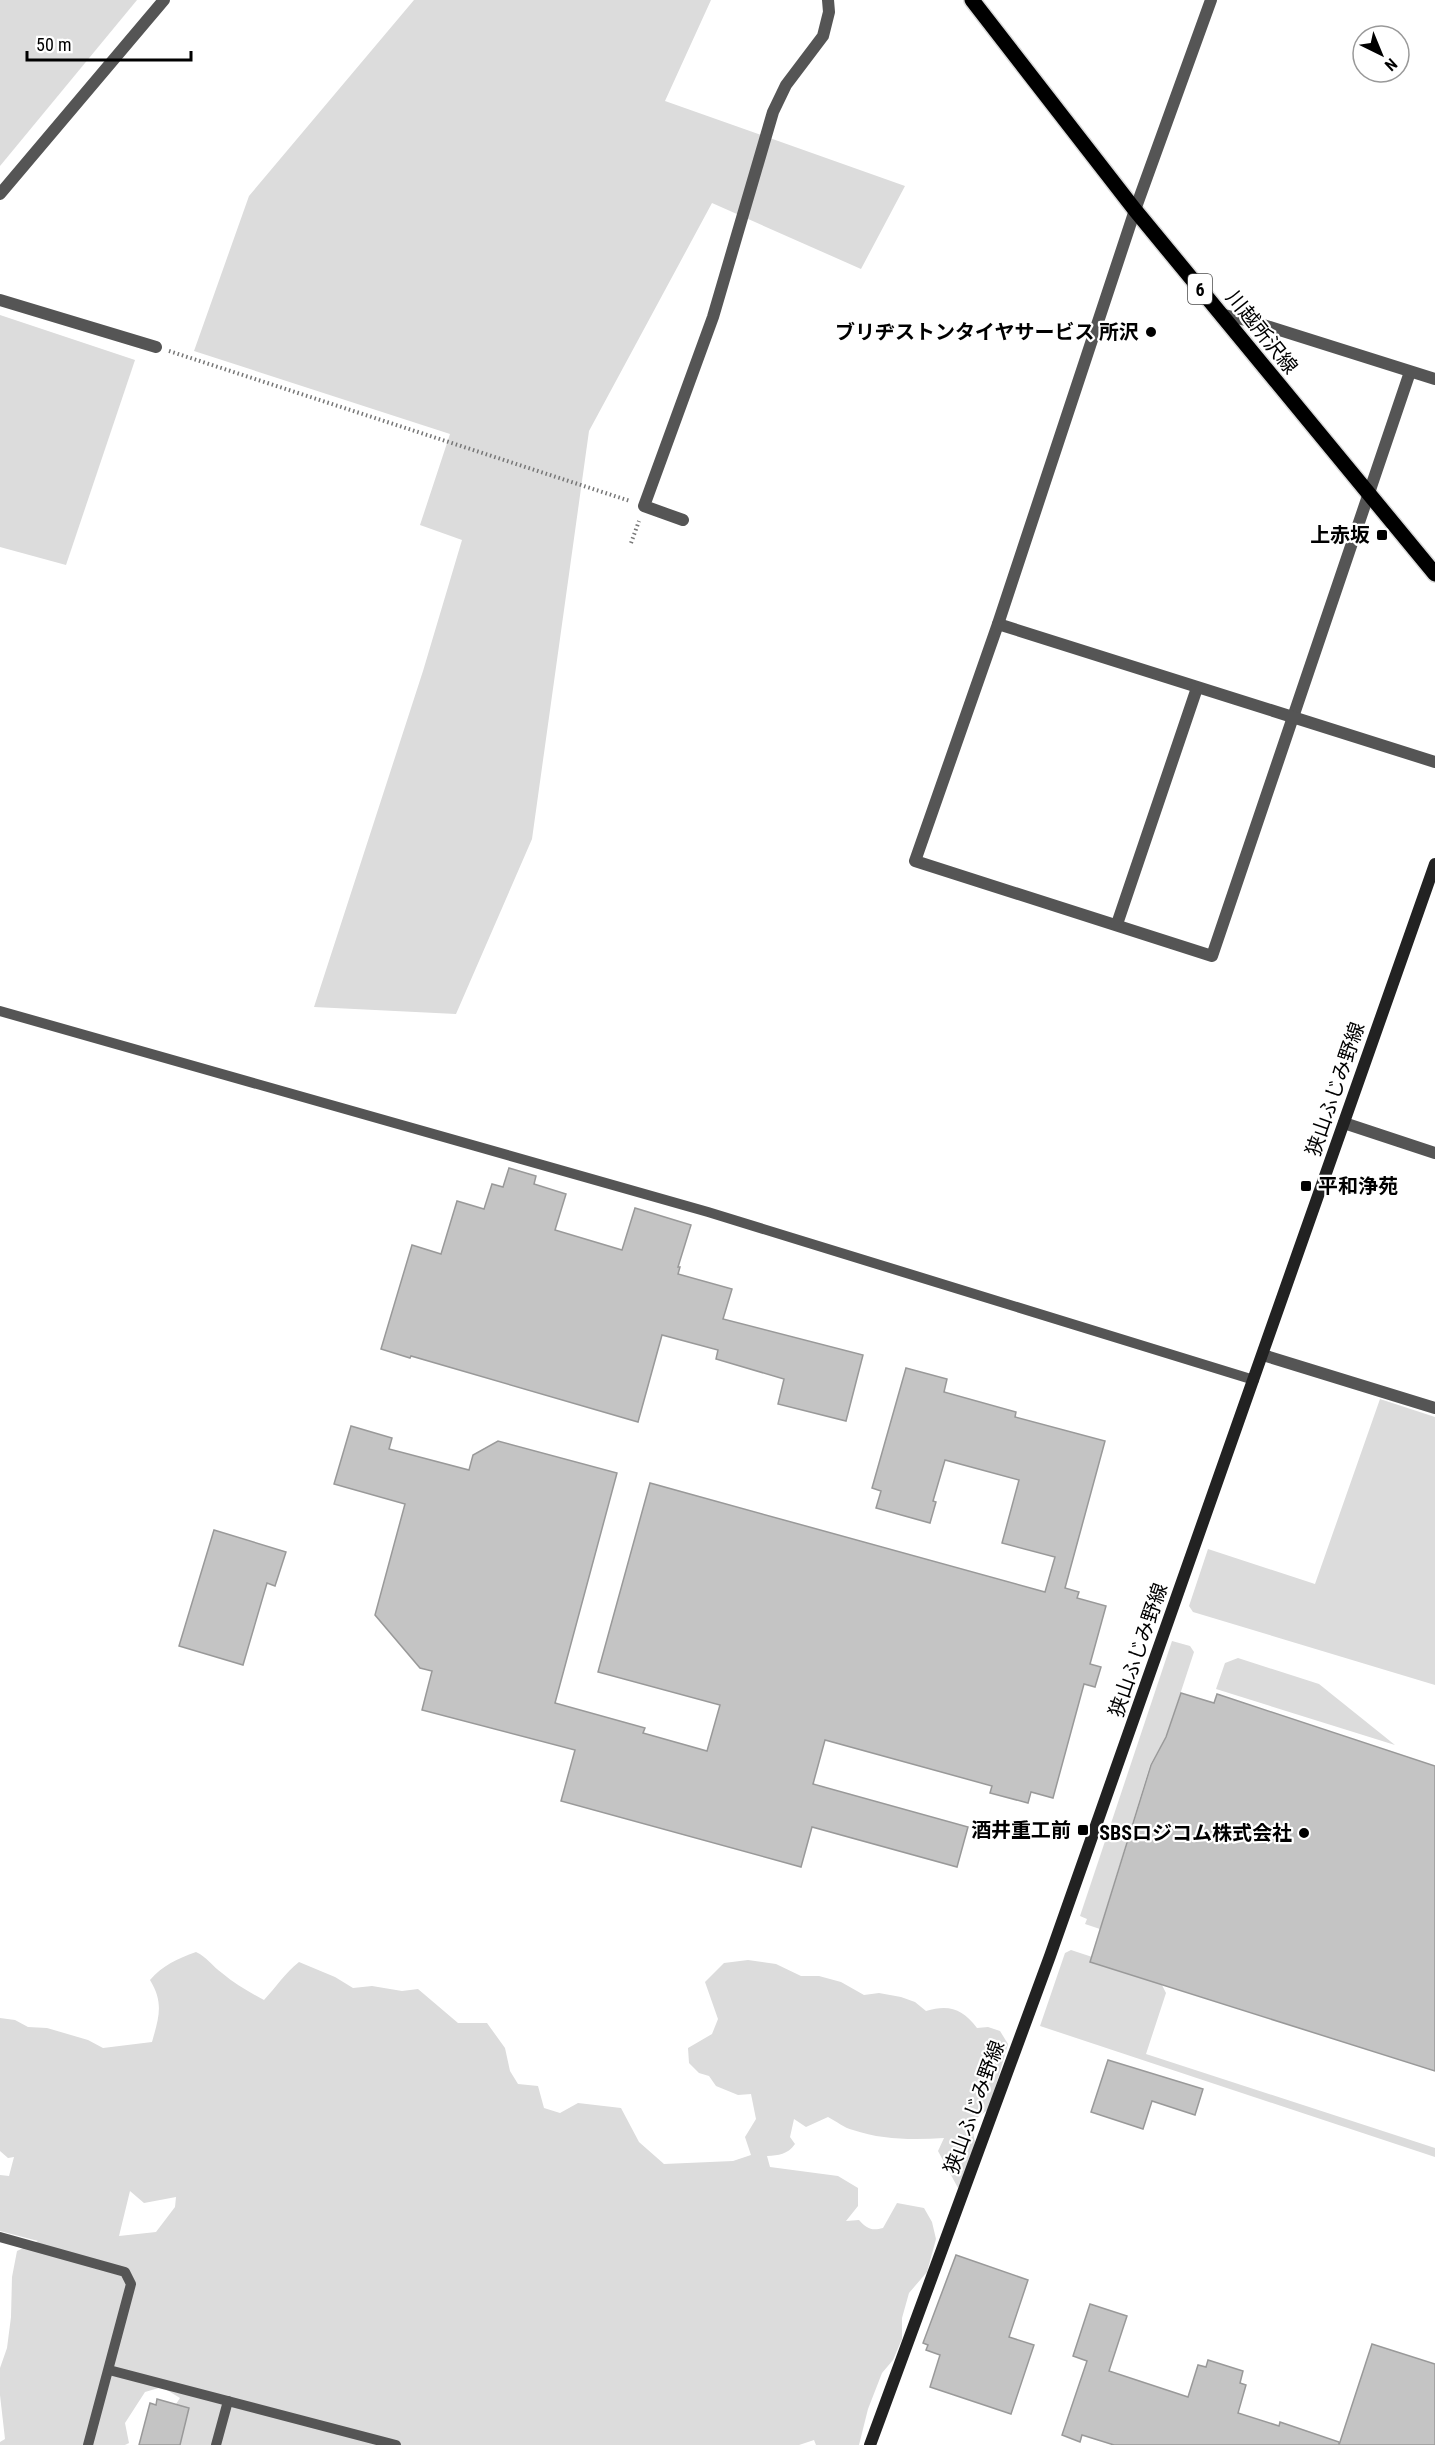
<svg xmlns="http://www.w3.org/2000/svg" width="1435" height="2445" font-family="'Roboto Condensed','Noto Sans JP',sans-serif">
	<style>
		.green { fill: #dcdcdc; fill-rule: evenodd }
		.building { fill: #c4c4c4; stroke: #999; stroke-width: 1.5 }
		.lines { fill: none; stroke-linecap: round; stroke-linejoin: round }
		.primary-casing { stroke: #dbdbdb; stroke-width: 18 }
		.path { stroke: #777; stroke-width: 4; stroke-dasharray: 1.5 3; stroke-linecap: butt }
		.lane { stroke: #555; stroke-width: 10 }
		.street { stroke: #555; stroke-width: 12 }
		.secondary { stroke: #222; stroke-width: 12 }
		.primary { stroke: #000; stroke-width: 15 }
		.poi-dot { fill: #000; stroke: #fff; stroke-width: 2 }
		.labels { text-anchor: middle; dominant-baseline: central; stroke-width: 4.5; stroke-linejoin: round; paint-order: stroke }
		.shield { fill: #fff; stroke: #4c4c4c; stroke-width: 1.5 }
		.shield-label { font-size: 18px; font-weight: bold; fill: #000 }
		.poi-label { font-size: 20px; font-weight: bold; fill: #000; stroke: #fff; text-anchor: end }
		.street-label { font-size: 20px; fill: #000; stroke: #fff }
	</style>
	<rect width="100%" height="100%" fill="#fff"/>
	<g class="green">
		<polygon points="0,0 137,0 0,166"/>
		<polygon points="414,0 711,0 665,101 905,186 861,269 712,203 589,431 532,839 456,1014 314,1007 423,671 462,540 420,525 450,434 194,351 249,196"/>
		<polygon points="0,315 135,360 66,565 0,547"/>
		<polygon points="1380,1399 1435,1417 1435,1685 1193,1612 1189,1606 1208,1549 1315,1584"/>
		<polygon points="1172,1641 1190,1646 1194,1652 1166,1737 1150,1765 1100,1929 1085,1924 1087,1919 1080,1916"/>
		<polygon points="1238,1658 1319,1684 1395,1745 1216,1689 1225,1663"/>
		<polygon points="1071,1950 1159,1979 1166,1993 1146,2054 1435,2148 1435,2157 1040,2026 1065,1953"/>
		<path d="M196 1952C207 1957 212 1966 222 1973 235 1984 249 1992 264 2000 276 1987 285 1973 299 1962L335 1977 353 1988 372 1986 402 1991 418 1989 458 2023H487L505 2048 510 2071 518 2084 538 2086 544 2108 560 2113 578 2103 621 2108 639 2142 664 2164 733 2161 751 2155 745 2137 756 2119 751 2094 738 2095 716 2086 709 2076 699 2073 689 2063 688 2048 712 2034 718 2019 705 1982 724 1963 748 1960 776 1964 801 1976H819L841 1982 864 1995 879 1993 901 1997 915 2002 926 2011C949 2004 963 2009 977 2028L988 2027 1000 2031 1008 2044 989 2109 971 2122 975 2142 965 2177 958 2188 938 2151 944 2138C914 2140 882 2140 853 2130 844 2128 836 2121 828 2117L806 2127 794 2119 790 2137 795 2144C787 2155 779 2155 767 2156L770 2167 838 2176 858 2188V2206L846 2221 859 2220C867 2229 872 2231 883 2228L897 2203 924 2208 932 2222 936 2239 927 2272 909 2293 902 2318V2339L893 2360 882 2373 868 2409 859 2445H816L814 2440 799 2445H161L164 2422 180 2398 162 2387 145 2392 125 2423 129 2443 125 2445H0V2442L5 2439 0 2395V2368L7 2348 11 2317 12 2277 17 2251 38 2241 0 2231V2175L9 2176 14 2157 8 2158 0 2151V2018L15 2020 28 2027 47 2028 88 2040 103 2048 152 2042C159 2017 164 2003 150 1980 163 1965 177 1959 196 1952ZM130 2191 144 2203 176 2197 175 2207 156 2232 119 2236Z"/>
	</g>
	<g class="building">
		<polygon points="509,1168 536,1176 534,1184 566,1194 555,1230 622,1250 635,1208 691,1225 678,1267 680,1267 678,1274 732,1289 723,1319 863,1355 846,1421 778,1404 784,1379 716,1359 718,1350 662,1335 638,1422 411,1356 410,1358 381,1349 412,1245 441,1254 457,1201 484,1209 492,1184 503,1187"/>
		<polygon points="906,1368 947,1379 944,1392 1016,1412 1015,1417 1105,1441 1065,1588 1079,1592 1077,1598 1106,1606 1090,1664 1101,1667 1095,1687 1084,1684 1053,1798 1031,1792 1028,1803 990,1793 992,1786 825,1740 813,1784 968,1827 957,1867 812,1827 801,1867 561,1801 575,1750 422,1710 432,1671 420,1668 375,1615 405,1504 334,1484 351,1426 392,1438 389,1449 469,1470 473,1455 498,1441 617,1473 555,1703 645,1728 643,1733 707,1751 720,1705 598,1672 650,1483 1045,1592 1055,1557 1002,1543 1019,1480 945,1460 933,1501 936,1502 930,1523 876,1508 881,1491 872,1488"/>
		<polygon points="214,1530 286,1552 275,1586 267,1583 243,1665 179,1646"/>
		<polygon points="1181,1693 1214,1703 1217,1694 1435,1766 1435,2071 1090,1962 1151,1765 1166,1737"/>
		<polygon points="1108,2060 1203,2089 1195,2115 1152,2101 1143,2129 1091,2112"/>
		<polygon points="956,2255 1028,2280 1009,2337 1034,2345 1011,2414 930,2387 940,2355 926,2350 928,2345 923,2343"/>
		<polygon points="1090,2304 1127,2316 1109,2371 1188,2397 1198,2365 1206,2367 1208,2360 1243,2371 1240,2383 1246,2385 1238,2413 1279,2426 1280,2422 1339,2442 1339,2445 1114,2445 1082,2435 1080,2442 1062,2435 1087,2361 1073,2356"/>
		<polygon points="1372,2344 1435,2364 1435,2445 1339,2445"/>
		<polygon points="157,2399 189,2408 180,2445 139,2445 150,2403 156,2405"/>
	</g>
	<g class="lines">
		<g class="primary-casing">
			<polyline id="primary" points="972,0 1135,210 1435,574"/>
		</g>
		<g class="path">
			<polyline points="169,351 630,501"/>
			<polyline points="631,543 639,521"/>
		</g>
		<g class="lane">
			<polyline points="0,1011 708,1212 1254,1380"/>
			<polyline points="0,2237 125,2272 131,2284 88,2445"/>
			<polyline points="109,2370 396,2445"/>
			<polyline points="216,2445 228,2401"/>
		</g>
		<g class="street">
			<polyline points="1211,0 1135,210 998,624 915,861 1212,956 1410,372"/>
			<polyline points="0,194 164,0"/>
			<polyline points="0,300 156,347"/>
			<polyline points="1220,314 1254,322 1435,379"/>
			<polyline points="683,520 644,506 713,317 773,112 786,85 823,36 829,12 828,0"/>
			<polyline points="998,624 1435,762"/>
			<polyline points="1117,924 1197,688"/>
			<polyline points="1344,1123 1435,1153"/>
			<polyline points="1263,1355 1435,1408"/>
		</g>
		<polyline class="secondary" points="870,2445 1050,1956 1435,864"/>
		<use href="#primary" class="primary"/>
	</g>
	<g class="poi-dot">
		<circle cx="1151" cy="332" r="6"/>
		<rect x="1376" y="529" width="12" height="12" rx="3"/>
		<rect x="1300" y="1180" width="12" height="12" rx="3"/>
		<rect x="1077" y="1824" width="12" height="12" rx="3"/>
		<circle cx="1304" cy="1833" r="6"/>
	</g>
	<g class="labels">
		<rect class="shield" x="1188" y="274" width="24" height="30" rx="4.5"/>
		<g class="shield-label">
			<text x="1200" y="289">6</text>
		</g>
		<g class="poi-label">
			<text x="1139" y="332">ブリヂストンタイヤサービス 所沢</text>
			<text x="1370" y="535">上赤坂</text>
			<text x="1318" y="1186" text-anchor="start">平和浄苑</text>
			<text x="1071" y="1830">酒井重工前</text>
			<text x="1292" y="1833">SBSロジコム株式会社</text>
		</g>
		<g class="street-label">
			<text transform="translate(1262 332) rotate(51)">川越所沢線</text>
			<text transform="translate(1335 1089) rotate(-71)">狭山ふじみ野線</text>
			<text transform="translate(1138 1650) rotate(-71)">狭山ふじみ野線</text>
			<text transform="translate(974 2107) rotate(-70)">狭山ふじみ野線</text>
		</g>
	</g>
	<g transform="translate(1381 54) rotate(137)"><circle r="28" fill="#ffffff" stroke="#999999" stroke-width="1.5"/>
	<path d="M0-4.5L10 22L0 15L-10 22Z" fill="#000000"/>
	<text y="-9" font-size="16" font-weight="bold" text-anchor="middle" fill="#000000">N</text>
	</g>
	<path d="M27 51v9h164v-9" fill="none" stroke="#000000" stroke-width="3"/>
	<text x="36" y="51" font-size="18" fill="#000000" stroke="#ffffff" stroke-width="4.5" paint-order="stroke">50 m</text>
</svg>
